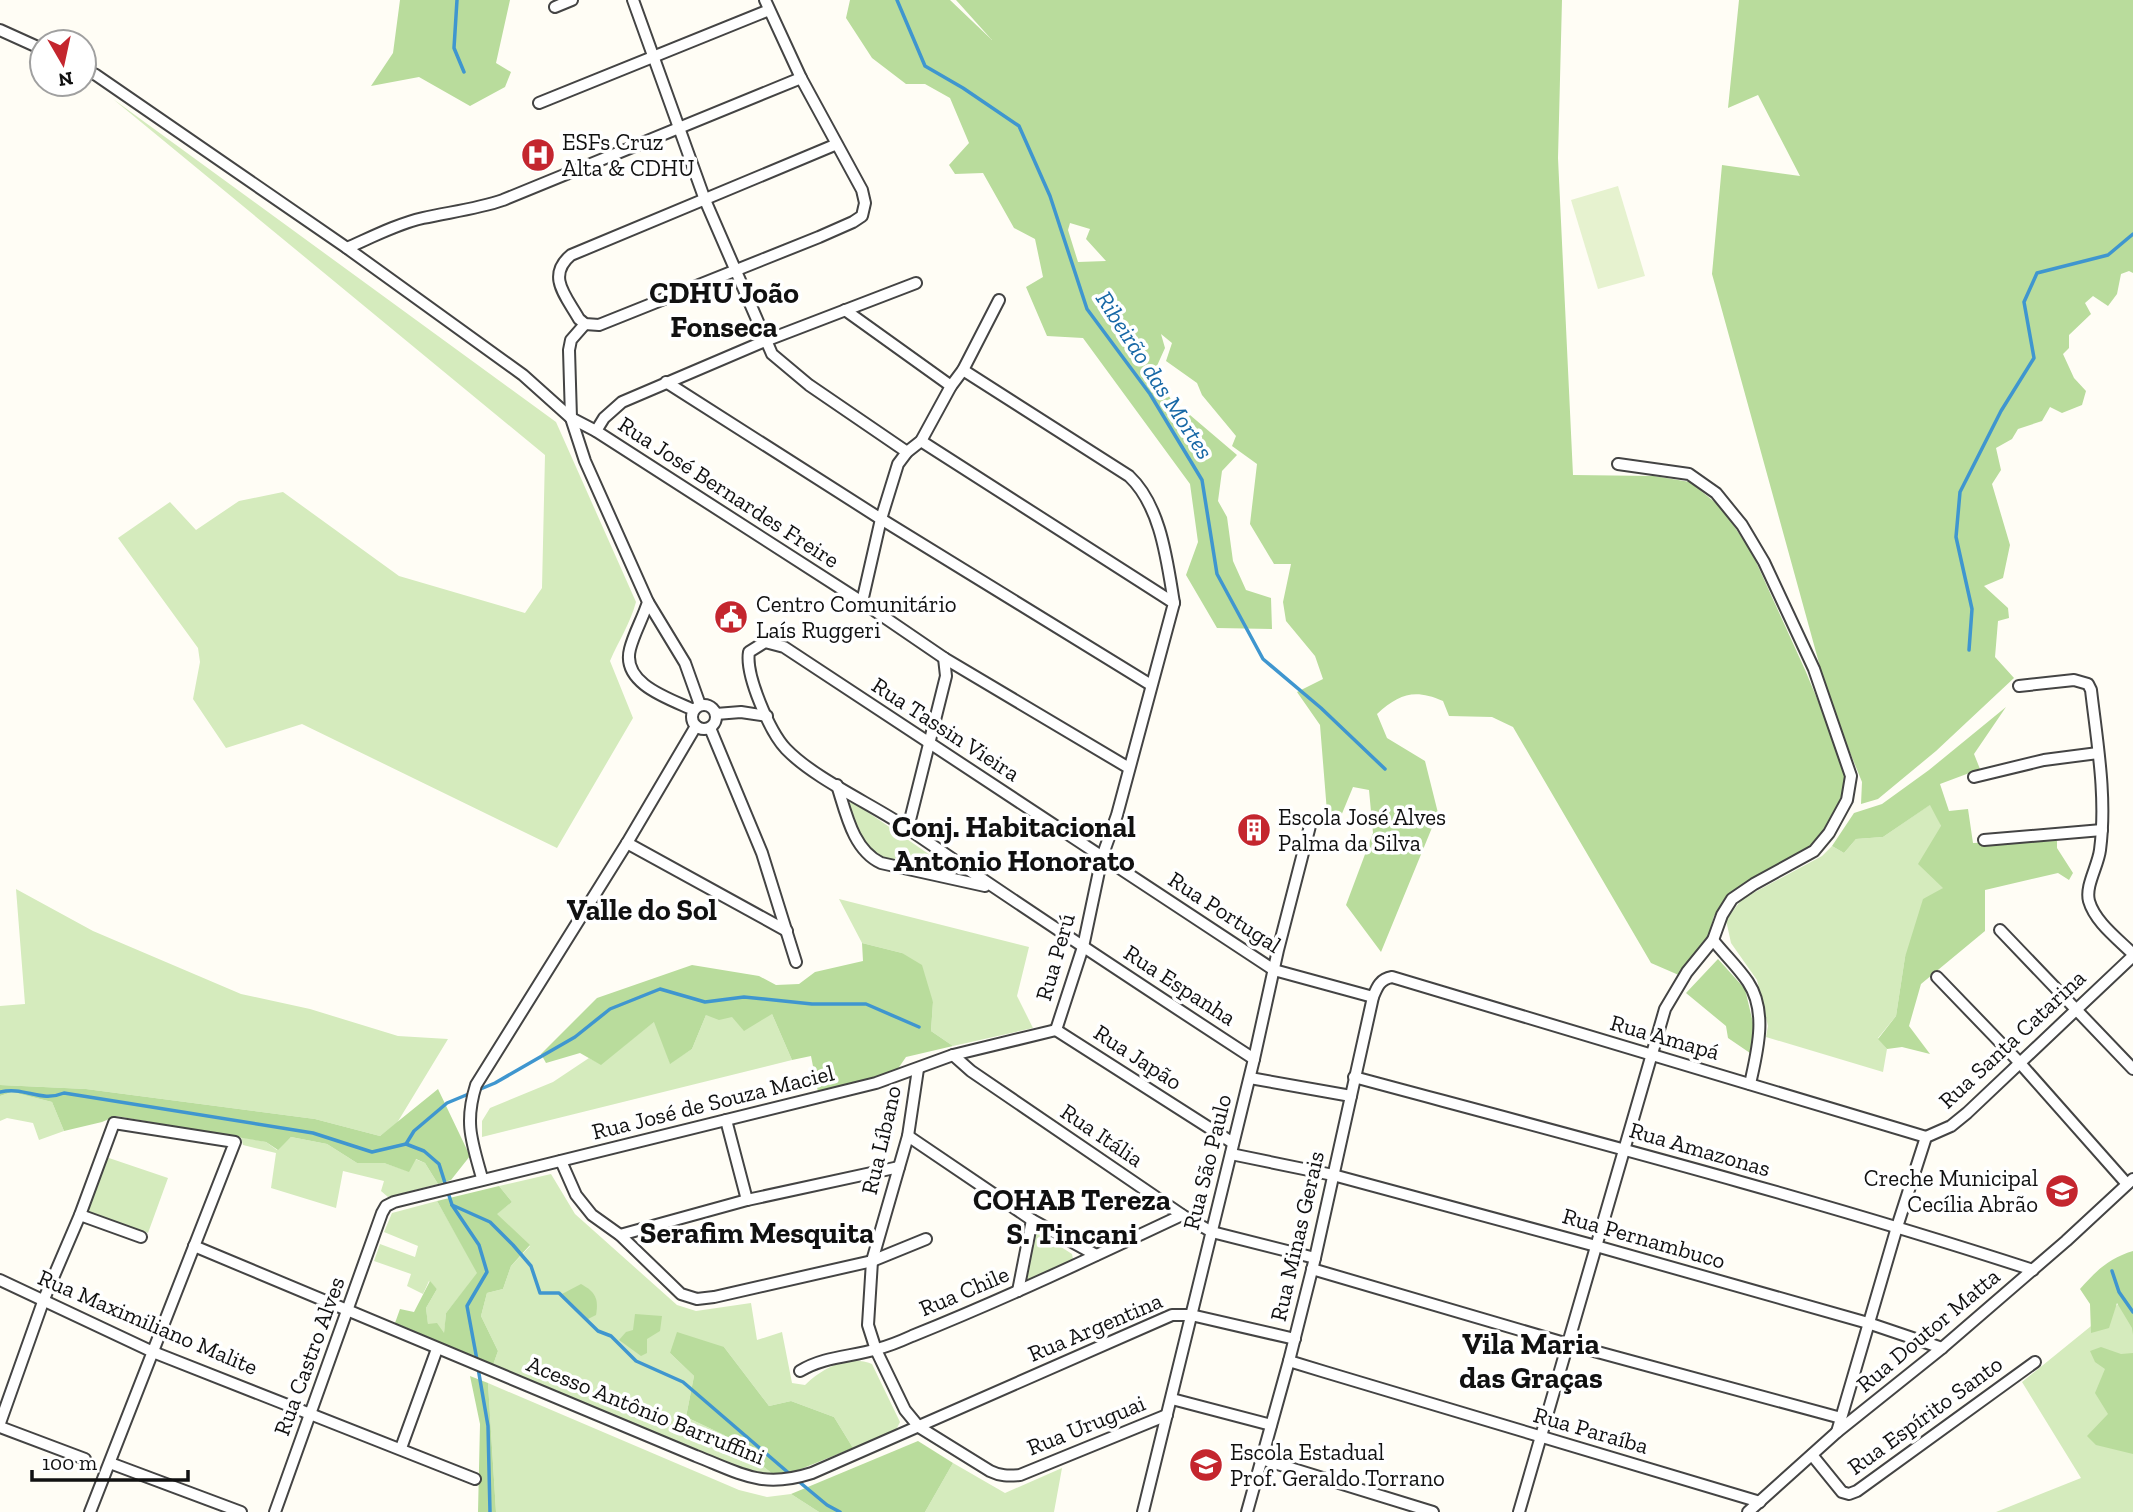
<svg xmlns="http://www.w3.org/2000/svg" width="2133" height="1512" font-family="'Zilla Slab',serif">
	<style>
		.green { fill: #d5ebbd }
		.forest { fill: #b9dc9c; fill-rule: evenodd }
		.pitch { fill: #e6f2cf }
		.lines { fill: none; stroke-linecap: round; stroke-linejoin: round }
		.stream { stroke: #3f96cf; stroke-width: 3.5 }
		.minor-casing { stroke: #444; stroke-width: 14 }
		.minor { stroke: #fff; stroke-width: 10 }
		.labels { text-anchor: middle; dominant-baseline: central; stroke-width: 7; stroke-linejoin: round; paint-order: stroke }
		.poi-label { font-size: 23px; fill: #111; stroke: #fff; text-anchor: start }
		.street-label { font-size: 23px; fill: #111; stroke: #fff }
		.water-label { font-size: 24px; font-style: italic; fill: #1768a6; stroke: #fff }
		.district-label { font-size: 30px; font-weight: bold; fill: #111; stroke: #fff }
	</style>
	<rect width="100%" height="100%" fill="#fffdf5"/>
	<g class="green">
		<path d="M113 99 556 422 636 602C630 624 619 640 610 661L633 718 557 848 302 724 226 748 193 699 200 662 198 648 118 538 170 502 196 530 239 501 283 492 399 576 525 613 542 588 545 455Z"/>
		<polygon points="853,802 946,866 947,873 875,858 868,853 849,807 849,803"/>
		<polygon points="1931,804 1941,826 1943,888 1905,957 1896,1016 1878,1038 1887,1049 1883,1072 1766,1037 1768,1026 1757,980 1731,943 1726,920 1742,899 1822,856 1832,846 1844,853 1856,839 1883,837"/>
		<polygon points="16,889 93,931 241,994 310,1009 398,1036 448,1039 397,1123 380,1136 315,1119 86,1089 0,1085 0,1006 25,1004"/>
		<polygon points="839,899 1029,947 1017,996 1033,1028 953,1046 931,1031 933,1002 902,953 862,943"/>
		<polygon points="772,1014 792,1060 482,1137 482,1121 490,1108 553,1082 589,1058 601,1064 655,1021 670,1063 692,1049 706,1015 732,1017"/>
		<polygon points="12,1092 52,1102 64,1131 39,1140 33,1123 7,1118 0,1121 0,1096"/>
		<polygon points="241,1137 266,1142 277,1150 291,1137 327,1144 357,1163 384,1163 408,1171 415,1159 425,1163 438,1184 388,1197 381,1191 384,1181 343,1171 336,1208 271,1188 276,1153 243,1145"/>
		<polygon points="106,1157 168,1178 148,1233 87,1211"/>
		<path d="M551 1174 575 1214 677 1305 696 1311 751 1303 757 1340 782 1332 792 1383 805 1385C822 1368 849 1354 872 1364L900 1422 896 1430 853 1448 834 1417 791 1401 769 1406 724 1347 670 1353 694 1376 686 1417 724 1435 774 1475 749 1473 493 1365 498 1351 481 1316 487 1293 503 1289 511 1266 530 1246 496 1214 512 1202 499 1186Z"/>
		<polygon points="437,1201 478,1273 446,1313 444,1335 428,1325 426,1308 437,1289 429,1281 423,1294 407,1286 411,1274 374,1261 380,1244 415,1257 418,1246 384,1232 392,1213"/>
		<polygon points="1036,1231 1072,1254 1073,1259 1071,1263 1026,1284"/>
		<polygon points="2133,1292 2133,1512 1996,1512 2081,1478 2022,1382"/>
		<polygon points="488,1383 739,1490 767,1497 791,1494 819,1512 496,1512"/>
		<polygon points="953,1463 1005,1493 1062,1468 1054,1512 925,1512"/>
	</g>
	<g class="forest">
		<polygon points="400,0 510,0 496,63 511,72 505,87 470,106 419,77 371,86 393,53"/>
		<path d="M850 0H950L992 40 956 0H1562L1558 158 1573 475 1654 476 1690 482 1722 508 1752 553 1806 672 1844 764 1845 781 1842 800 1816 848 1735 891 1714 916 1705 946 1681 976 1651 963 1513 727 1492 717 1449 716 1443 701C1415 689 1400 693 1377 714L1387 738 1425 761 1438 813 1381 952 1346 905 1373 833 1369 790 1353 787 1341 816 1327 812 1320 725 1297 692 1323 679 1315 656 1286 621 1283 602 1291 564H1274L1250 524 1257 464 1232 446 1236 436 1202 395 1197 383 1166 361 1172 343 1161 334 1165 348 1156 368 1170 398 1237 455 1222 471 1218 501 1227 517 1233 561 1246 590 1271 598 1272 629 1217 628 1186 575 1198 542 1190 484 1083 338 1047 336 1026 287 1043 277 1035 239 1014 228 983 173 955 174 949 165 969 143 950 98 925 84H906L872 58 846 18ZM1070 223 1090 229 1086 239 1106 261 1078 262 1068 230Z"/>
		<polygon points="1739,0 2133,0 2133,273 2129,271 2121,274 2117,294 2108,306 2093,296 2085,303 2091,314 2069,335 2069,348 2063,354 2074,378 2086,391 2082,405 2062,413 2050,407 2042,421 2018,429 2012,439 1996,448 2001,470 1992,484 2010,545 2003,578 1984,586 2008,608 2009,618 1998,621 1995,657 2014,678 1936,751 1878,799 1861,804 1862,782 1830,703 1712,274 1722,165 1800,176 1758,95 1728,108"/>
		<polygon points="2006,707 1974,754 1980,769 1940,784 1949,811 1968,809 1973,843 2057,841 2057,848 2073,873 2069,880 2058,873 1985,890 1985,931 1921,984 1909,1026 1930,1054 1902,1047 1887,1049 1878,1039 1896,1016 1905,957 1923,899 1943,888 1918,864 1941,826 1930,805 1883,837 1856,839 1844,853 1832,846 1854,813 1882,804 1929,770"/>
		<polygon points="862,943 902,953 922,965 933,1002 931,1031 953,1046 906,1057 895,1073 818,1092 811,1056 792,1060 772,1014 744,1031 732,1017 719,1020 706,1015 692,1049 670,1064 654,1022 601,1065 580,1053 546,1063 541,1054 597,998 692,965 759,976 776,985 799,984 815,972 863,961"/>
		<polygon points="1718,959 1745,989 1754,1027 1750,1053 1728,1038 1726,1026 1686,993"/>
		<polygon points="0,1085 86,1089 315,1119 380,1136 438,1089 470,1156 451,1180 438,1184 425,1163 416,1159 409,1172 384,1163 357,1163 327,1144 291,1137 278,1150 266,1142 116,1116 102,1122 64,1131 52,1102 12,1092 0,1096"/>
		<polygon points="499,1186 512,1202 497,1214 530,1245 511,1266 503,1289 487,1293 481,1316 498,1351 493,1365 395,1323 400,1309 414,1312 430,1281 437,1289 426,1308 428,1324 437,1323 444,1333 446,1313 477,1273 437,1201"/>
		<path d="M2133 1251V1335L2132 1328 2117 1303 2109 1328 2091 1333 2090 1304 2080 1289C2096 1271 2109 1258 2133 1251Z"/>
		<path d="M581 1284C595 1292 599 1298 596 1315L588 1319 562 1294Z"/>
		<polygon points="635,1314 662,1316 660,1331 647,1339 647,1353 641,1356 619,1340 626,1332 633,1330"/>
		<polygon points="677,1332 724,1347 769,1406 791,1401 834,1417 853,1448 796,1471 774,1475 724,1435 686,1417 694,1376 670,1353"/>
		<polygon points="2101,1347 2121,1354 2133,1353 2133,1454 2096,1445 2087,1436 2108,1414 2095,1393 2105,1369 2095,1362 2090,1351"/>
		<polygon points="470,1376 488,1383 496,1512 478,1512 480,1424"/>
		<polygon points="918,1441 953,1463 925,1512 819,1512 791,1494"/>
	</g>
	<polygon class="pitch" points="1618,186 1645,276 1598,289 1571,200"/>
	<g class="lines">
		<g class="stream">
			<polyline points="457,0 454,48 464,72"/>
			<polyline points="897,0 925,66 963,88 1019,126 1050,196 1087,309 1150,394 1202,480 1217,574 1263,659 1321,708 1385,769"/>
			<polyline points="1969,650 1972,609 1956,537 1960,492 2001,411 2034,358 2024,302 2037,273 2108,255 2133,234"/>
			<path d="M0 1092C25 1086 40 1103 64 1093L313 1133 372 1152 406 1144 424 1151 439 1164 452 1205 490 1222 513 1245 531 1266 540 1293H559L598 1331 611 1336 636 1361 683 1382 791 1475"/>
			<polyline points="406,1144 414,1131 447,1103 495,1083 575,1037 610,1009 660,989 705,1002 744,997 812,1004 866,1004 919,1027"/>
			<polyline points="452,1205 479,1245 487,1272 467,1306 477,1360"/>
			<polyline points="2112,1271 2119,1292 2133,1312"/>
			<polyline points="478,1368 488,1426 490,1512"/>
			<polyline points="797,1480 827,1505 840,1512"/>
		</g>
		<g class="minor-casing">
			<g id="minor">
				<polyline points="633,0 705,200 772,354 809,385 907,452"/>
				<path d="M765 0 801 78 862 190 865 203 862 216 853 222 819 237 599 325 585 324 579 319C566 296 546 276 571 255L837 144"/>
				<polyline points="555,7 572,0"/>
				<polyline points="0,30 42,49"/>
				<polyline points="84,69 96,75 347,248 523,375 571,418 596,431 862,602 944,658 1129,768"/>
				<polyline points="539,103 769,10"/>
				<path d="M347 248C372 237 397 224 423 218 450 212 477 209 503 200L801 78"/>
				<polyline points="845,310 951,386"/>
				<path d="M585 324 571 340 569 350 571 418 585 461 648 602C643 618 634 633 630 649 621 684 670 699 694 710"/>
				<path d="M963 370 1129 476C1161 506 1167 561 1174 603"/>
				<polyline points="666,382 881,519 1151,685"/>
				<polyline points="596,431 604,418 622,402 765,341 916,283"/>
				<polyline points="921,441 1174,603 1117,815 1102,857 1083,947 1056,1030"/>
				<polyline points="648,602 685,663 700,705"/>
				<polyline points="862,602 881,519 898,464 907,452 921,441 951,386 963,370 999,300"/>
				<path d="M2019 686 2074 680 2088 684 2091 690C2097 742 2107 797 2100 850 2098 866 2085 886 2089 901 2095 922 2118 939 2133 954"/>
				<circle cx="704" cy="717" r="12"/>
				<polyline points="716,714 741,712 767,716"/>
				<polyline points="710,728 762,853 796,962"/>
				<polyline points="1974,777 2044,760 2098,753"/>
				<path d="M837 785C846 813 853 850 881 863L985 886"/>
				<polyline points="908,828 946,676 944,658"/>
				<polyline points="1984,840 2102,830"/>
				<polyline points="627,843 787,931"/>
				<polyline points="2000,930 2133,1069"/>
				<path d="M1713 940C1724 954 1738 967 1748 982 1768 1012 1757 1052 1750 1084"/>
				<polyline points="1937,977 2019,1062 2127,1184"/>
				<polyline points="1056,1030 1233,1143"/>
				<polyline points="953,1055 971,1071 1182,1215 1212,1232 1315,1258"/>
				<path d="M1254 1059C1139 984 1024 908 910 830 874 805 816 780 786 749 770 732 745 675 749 652L765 642 784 647 1274 970 1373 997"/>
				<path d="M918 1069 908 1136 872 1261 868 1325 876 1350 905 1410 919 1427 990 1471C1000 1476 1008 1476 1020 1475L1167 1415"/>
				<path d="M1354 1077C1581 1138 1809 1197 2033 1270"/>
				<polyline points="1250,1078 1351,1096"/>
				<polyline points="726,1120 747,1200"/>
				<polyline points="908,1136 1032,1220 1096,1255"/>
				<polyline points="1231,1154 1333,1175 1596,1246 1868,1323 1942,1348"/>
				<polyline points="561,1161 576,1195 592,1215 620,1235 681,1294 697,1299 714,1297 872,1261 926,1239"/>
				<path d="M482 1178C472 1142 464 1123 476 1085L627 843 696 726"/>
				<polyline points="80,1215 141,1237"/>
				<polyline points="620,1235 747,1200 899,1167"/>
				<path d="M194 1246 696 1456C742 1474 762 1489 812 1473L1172 1315H1191L1295 1339"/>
				<polyline points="1312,1269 1568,1344 1841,1418"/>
				<polyline points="0,1280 153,1352 475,1479"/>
				<polyline points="1018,1291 1032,1220"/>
				<path d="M1289 1361C1446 1409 1604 1454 1760 1502"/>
				<path d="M800 1371C825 1356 851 1357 877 1349 889 1346 901 1341 912 1336 1004 1299 1093 1257 1182 1215"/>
				<polyline points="1172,1399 1271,1425"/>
				<polyline points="0,1423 44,1299 80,1215 114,1123 235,1142 90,1512"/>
				<polyline points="0,1427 85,1459"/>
				<polyline points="1837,1432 1897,1227 1926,1137 1951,1126 1967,1113 2133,956"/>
				<polyline points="401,1448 437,1349"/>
				<polyline points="1812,1455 1842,1492 1849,1494 1857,1491 2035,1362"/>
				<polyline points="1261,1459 1433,1512"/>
				<polyline points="110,1463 241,1512"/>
				<polyline points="275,1512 382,1213 386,1206 394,1202 876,1083 953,1055 1056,1030"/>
				<polyline points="1143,1512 1254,1059 1278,950 1311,822"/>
				<path d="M1247 1512 1289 1361 1315 1258 1373 997C1377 987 1380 979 1392 977L1926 1137"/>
				<polyline points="1519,1512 1665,1009 1687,972 1713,940 1722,915 1732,899 1754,884 1814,851 1829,833 1847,800 1851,776 1814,669 1764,562 1742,525 1716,493 1689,474 1618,464"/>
				<polyline points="1748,1512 1837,1432 1942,1348 2066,1241 2133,1179"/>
			</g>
		</g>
		<use href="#minor" class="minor"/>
	</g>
	<defs>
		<g id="hospital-disc" transform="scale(1.75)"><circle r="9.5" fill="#c4262e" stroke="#fff"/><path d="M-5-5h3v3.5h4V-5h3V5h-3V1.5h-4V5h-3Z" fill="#fff"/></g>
		<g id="civic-disc" transform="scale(1.75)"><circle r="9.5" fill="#c4262e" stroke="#fff"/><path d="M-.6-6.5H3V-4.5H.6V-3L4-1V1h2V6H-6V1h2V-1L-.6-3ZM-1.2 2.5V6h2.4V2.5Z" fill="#fff"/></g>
		<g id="building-disc" transform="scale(1.75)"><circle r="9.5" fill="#c4262e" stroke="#fff"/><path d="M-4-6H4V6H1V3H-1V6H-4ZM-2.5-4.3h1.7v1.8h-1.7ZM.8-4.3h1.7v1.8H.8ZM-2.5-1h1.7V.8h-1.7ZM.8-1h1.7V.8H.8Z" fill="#fff"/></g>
		<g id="school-disc" transform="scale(1.75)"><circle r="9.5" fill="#c4262e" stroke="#fff"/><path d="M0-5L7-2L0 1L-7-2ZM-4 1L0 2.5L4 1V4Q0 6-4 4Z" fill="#fff"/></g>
	</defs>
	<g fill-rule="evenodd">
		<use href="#hospital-disc" x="538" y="155"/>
		<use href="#civic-disc" x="731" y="617"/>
		<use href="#building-disc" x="1254" y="830"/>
		<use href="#school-disc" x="2062" y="1191"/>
		<use href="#school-disc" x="1206" y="1465"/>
	</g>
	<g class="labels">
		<g class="poi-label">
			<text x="562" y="142">ESFs Cruz<tspan x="562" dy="26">Alta &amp; CDHU</tspan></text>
			<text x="756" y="604">Centro Comunitário<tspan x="756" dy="26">Laís Ruggeri</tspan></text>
			<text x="1278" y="817">Escola José Alves<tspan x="1278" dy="26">Palma da Silva</tspan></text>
			<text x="2038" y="1178" text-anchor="end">Creche Municipal<tspan x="2038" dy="26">Cecília Abrão</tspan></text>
			<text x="1230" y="1452">Escola Estadual<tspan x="1230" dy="26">Prof. Geraldo Torrano</tspan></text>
		</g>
		<g class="street-label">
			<text transform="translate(729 492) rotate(33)">Rua José Bernardes Freire</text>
			<text transform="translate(946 729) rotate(33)">Rua Tassin Vieira</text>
			<text transform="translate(1225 912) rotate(33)">Rua Portugal</text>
			<text transform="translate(1055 957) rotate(-74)">Rua Perú</text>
			<text transform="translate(1180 985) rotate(33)">Rua Espanha</text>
			<text transform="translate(1665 1037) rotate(16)">Rua Amapá</text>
			<text transform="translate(2012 1039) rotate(-43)">Rua Santa Catarina</text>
			<text transform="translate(1138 1057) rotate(33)">Rua Japão</text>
			<text transform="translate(713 1102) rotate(-14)">Rua José de Souza Maciel</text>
			<text transform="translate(1102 1135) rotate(34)">Rua Itália</text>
			<text transform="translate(881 1140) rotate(-77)">Rua Líbano</text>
			<text transform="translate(1700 1149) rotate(16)">Rua Amazonas</text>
			<text transform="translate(1207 1162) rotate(-76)">Rua São Paulo</text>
			<text transform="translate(1297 1236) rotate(-77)">Rua Minas Gerais</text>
			<text transform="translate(1644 1238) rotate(16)">Rua Pernambuco</text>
			<text transform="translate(964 1291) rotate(-23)">Rua Chile</text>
			<text transform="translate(148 1322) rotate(23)">Rua Maximiliano Malite</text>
			<text transform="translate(1095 1327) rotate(-23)">Rua Argentina</text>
			<text transform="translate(1928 1330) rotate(-40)">Rua Doutor Matta</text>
			<text transform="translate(309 1356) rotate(-70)">Rua Castro Alves</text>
			<text transform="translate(646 1410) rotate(22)">Acesso Antônio Barruffini</text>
			<text transform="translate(1925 1415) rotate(-36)">Rua Espírito Santo</text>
			<text transform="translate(1086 1425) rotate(-22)">Rua Uruguai</text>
			<text transform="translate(1591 1430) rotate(16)">Rua Paraíba</text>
		</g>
		<g class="water-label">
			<text transform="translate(1155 375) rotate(57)">Ribeirão das Mortes</text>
		</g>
		<g class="district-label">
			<text x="724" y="293">CDHU João<tspan x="724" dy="34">Fonseca</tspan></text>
			<text x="1014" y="827">Conj. Habitacional<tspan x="1014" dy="34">Antonio Honorato</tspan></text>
			<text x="642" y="910">Valle do Sol</text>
			<text x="1072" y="1200">COHAB Tereza<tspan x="1072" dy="34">S. Tincani</tspan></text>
			<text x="757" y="1233">Serafim Mesquita</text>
			<text x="1531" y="1344">Vila Maria<tspan x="1531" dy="34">das Graças</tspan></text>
		</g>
	</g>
	<g transform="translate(63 63) rotate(171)"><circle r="33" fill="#ffffff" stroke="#a0a0a0" stroke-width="2"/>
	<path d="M0-5L12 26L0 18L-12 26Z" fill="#c4262e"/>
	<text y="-10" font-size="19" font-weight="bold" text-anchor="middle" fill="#111111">N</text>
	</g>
	<path d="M32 1470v10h156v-10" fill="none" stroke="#111111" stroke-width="3.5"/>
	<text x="42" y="1470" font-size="21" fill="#111111" stroke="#ffffff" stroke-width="5" paint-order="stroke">100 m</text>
</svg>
